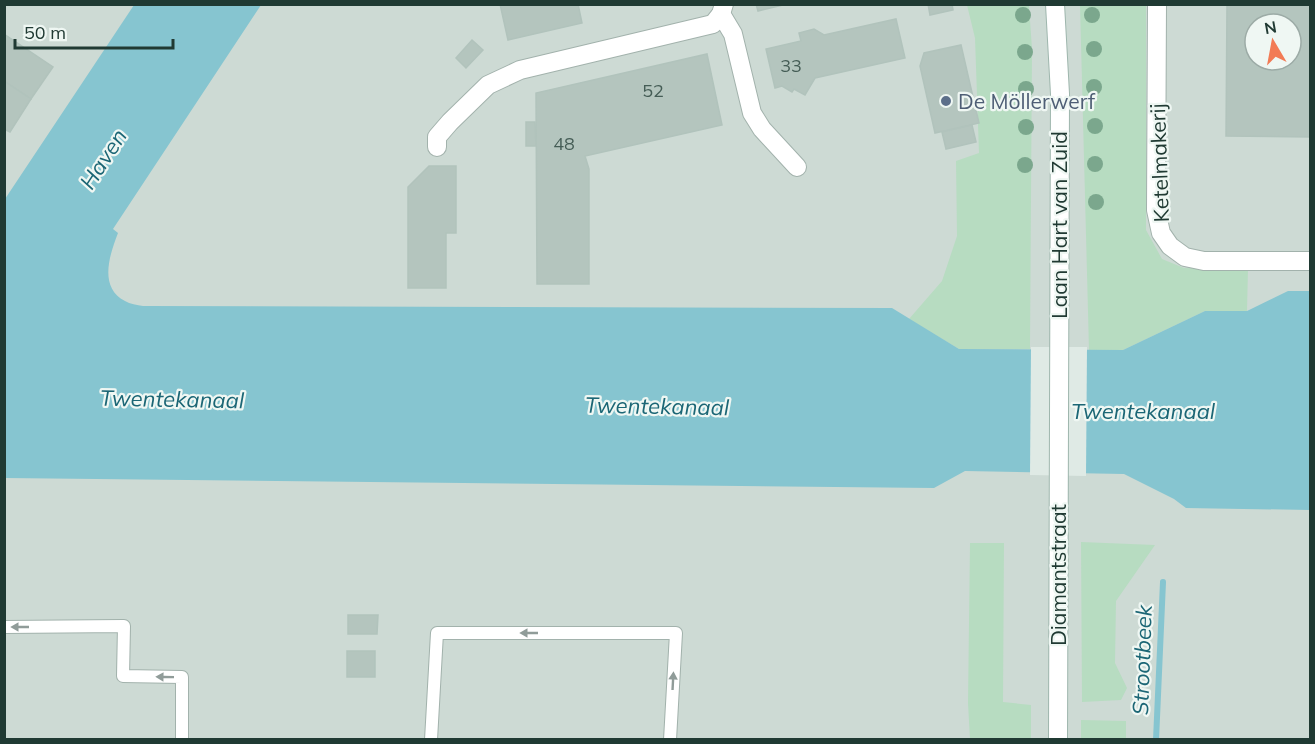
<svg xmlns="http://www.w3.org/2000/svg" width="1315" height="744" font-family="Mulish,sans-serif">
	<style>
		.built { fill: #cddad4; fill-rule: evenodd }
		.green { fill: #b7dcc1 }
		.water { fill: #86c5d0 }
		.pier { fill: #dfeae5 }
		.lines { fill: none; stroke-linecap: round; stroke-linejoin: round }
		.stream { stroke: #86c5d0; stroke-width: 6 }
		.building { fill: #b4c5be; stroke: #b1c3bc; stroke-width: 1.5; fill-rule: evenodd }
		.service-casing { stroke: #a2b2ac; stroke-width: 14 }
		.minor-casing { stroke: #a2b2ac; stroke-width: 20 }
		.secondary-casing { stroke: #9eb6ad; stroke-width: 20 }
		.service { stroke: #fff; stroke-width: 12 }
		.minor { stroke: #fff; stroke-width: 18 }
		.secondary { stroke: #fff; stroke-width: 18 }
		.tree { fill: #7ba78d }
		.oneway { fill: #909c99 }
		.service-dot { fill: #5c6f8a; stroke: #eff7f3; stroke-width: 2 }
		.labels { text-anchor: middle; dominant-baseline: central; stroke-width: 4.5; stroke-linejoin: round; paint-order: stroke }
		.number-label { font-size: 18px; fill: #455d56 }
		.service-label { font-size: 21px; fill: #4e5e75; stroke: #eff7f3; text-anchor: start }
		.street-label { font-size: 21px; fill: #203a33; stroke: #eff7f3 }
		.water-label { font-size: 22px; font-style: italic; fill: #1b6675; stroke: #eff7f3 }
	</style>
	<rect width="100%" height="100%" fill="#dfeae5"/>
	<path class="built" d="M4 5H1310V739H5ZM1255 24H1291V60H1255Z"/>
	<g class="green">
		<polygon points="967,5 1027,5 1029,6 1032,49 1030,349 959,349 909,319 942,281 957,236 956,161 979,153 975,38"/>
		<polygon points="1080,5 1146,5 1146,230 1162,259 1184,268 1248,269 1247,311 1205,311 1123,350 1089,350"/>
		<polygon points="1081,542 1155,545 1116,601 1115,663 1127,688 1121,700 1082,702"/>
		<polygon points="970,543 1004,543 1003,702 1031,705 1031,739 970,739 968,703"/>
		<polygon points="1081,720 1126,721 1126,739 1081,739"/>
	</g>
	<path class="water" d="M134 5H261L113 229 118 233C110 254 98 287 125 301 130 304 137 305 143 306L892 308 959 349 1123 350 1205 311H1247L1288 291H1310V510L1186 508 1174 499 1124 474 965 471 934 488 5 478V199Z"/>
	<polygon class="pier" points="1031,347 1087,347 1086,476 1030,475"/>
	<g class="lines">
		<polyline class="stream" points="1156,740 1163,582"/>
	</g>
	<g class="building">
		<polygon points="500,4 578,4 582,23 508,40"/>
		<polygon points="756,4 787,4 758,11"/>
		<polygon points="928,4 952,4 953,10 930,15"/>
		<path d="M1227 4H1310V137L1226 136ZM1255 24H1291V60H1255Z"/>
		<polygon points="896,19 905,58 815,78 805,95 794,89 792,92 782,86 775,88 766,49 801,41 799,33 814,29 824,35"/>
		<polygon points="4,34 53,67 31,99 4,81"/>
		<polygon points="472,40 483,50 466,68 456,58"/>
		<polygon points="961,45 979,123 935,133 920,66 924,53"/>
		<polygon points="707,54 722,125 585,156 589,169 589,284 537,284 536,93"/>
		<polygon points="4,81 31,99 10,132 4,129"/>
		<polygon points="526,122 535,122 536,146 526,146"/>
		<polygon points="972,125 976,142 946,149 942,132"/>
		<polygon points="429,166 456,166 456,233 446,233 446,288 408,288 408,187"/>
		<polygon points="348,615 378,615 377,634 348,634"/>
		<rect x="347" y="651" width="28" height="26"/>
	</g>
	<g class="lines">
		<g class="service-casing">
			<g id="service">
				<polyline points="4,627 124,626 123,676 182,677 182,740"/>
				<polyline points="431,740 437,633 676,633 670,740"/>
			</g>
		</g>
		<g class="minor-casing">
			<g id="minor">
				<polyline points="1157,4 1156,210 1161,233 1170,246 1185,257 1204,261 1310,261"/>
				<polyline points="721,14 733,34 752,113 762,129 797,167"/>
				<polyline points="437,147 437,137 450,122 488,85 520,70 713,24 721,14 724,4"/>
			</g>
		</g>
		<g class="secondary-casing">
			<polyline id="secondary" points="1055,4 1060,94 1058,740"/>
		</g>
		<use href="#service" class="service"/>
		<use href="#minor" class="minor"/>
		<use href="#secondary" class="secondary"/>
	</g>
	<g class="tree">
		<circle cx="1023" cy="15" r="8"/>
		<circle cx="1092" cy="15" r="8"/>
		<circle cx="1094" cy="49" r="8"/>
		<circle cx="1025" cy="52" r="8"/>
		<circle cx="1094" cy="87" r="8"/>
		<circle cx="1026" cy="89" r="8"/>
		<circle cx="1095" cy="126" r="8"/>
		<circle cx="1026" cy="127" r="8"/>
		<circle cx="1095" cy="164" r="8"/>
		<circle cx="1025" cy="165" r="8"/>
		<circle cx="1096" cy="202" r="8"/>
	</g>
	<defs><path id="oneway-solid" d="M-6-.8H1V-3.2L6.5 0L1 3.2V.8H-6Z" transform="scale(1.5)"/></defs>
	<g class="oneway">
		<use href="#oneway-solid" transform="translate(20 627) rotate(180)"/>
		<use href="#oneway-solid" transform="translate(529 633) rotate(-180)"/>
		<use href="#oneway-solid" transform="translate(165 677) rotate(-179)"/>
		<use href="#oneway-solid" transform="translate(673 681) rotate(-87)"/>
	</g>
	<circle class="service-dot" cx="946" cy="101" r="6"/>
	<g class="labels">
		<g class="number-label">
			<text x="791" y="65">33</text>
			<text x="653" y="90">52</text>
			<text x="564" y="143">48</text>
		</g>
		<g class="service-label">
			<text x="958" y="101">De Möllerwerf</text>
		</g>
		<g class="street-label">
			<text transform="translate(1159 163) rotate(-92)">Ketelmakerij</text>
			<text transform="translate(1059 225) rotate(-90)">Laan Hart van Zuid</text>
			<text transform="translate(1058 575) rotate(-90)">Diamantstraat</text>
		</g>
		<g class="water-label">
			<text transform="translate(103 159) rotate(-57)">Haven</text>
			<text transform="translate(172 399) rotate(1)">Twentekanaal</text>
			<text transform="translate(657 406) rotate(1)">Twentekanaal</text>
			<text x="1143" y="411">Twentekanaal</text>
			<text transform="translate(1142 660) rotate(-88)">Strootbeek</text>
		</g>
	</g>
	<rect width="1315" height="744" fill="none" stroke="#203a33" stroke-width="12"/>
	<g transform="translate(1273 42) rotate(350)"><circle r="28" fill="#eff7f3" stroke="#9caba6" stroke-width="1.5"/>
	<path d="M0-4.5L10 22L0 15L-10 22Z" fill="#f27b55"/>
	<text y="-9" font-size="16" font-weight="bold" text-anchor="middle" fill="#203a33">N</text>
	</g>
	<path d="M15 39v9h158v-9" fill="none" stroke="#203a33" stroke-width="3"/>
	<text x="24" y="39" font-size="18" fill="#203a33" stroke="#eff7f3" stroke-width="4.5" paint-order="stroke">50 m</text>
</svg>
